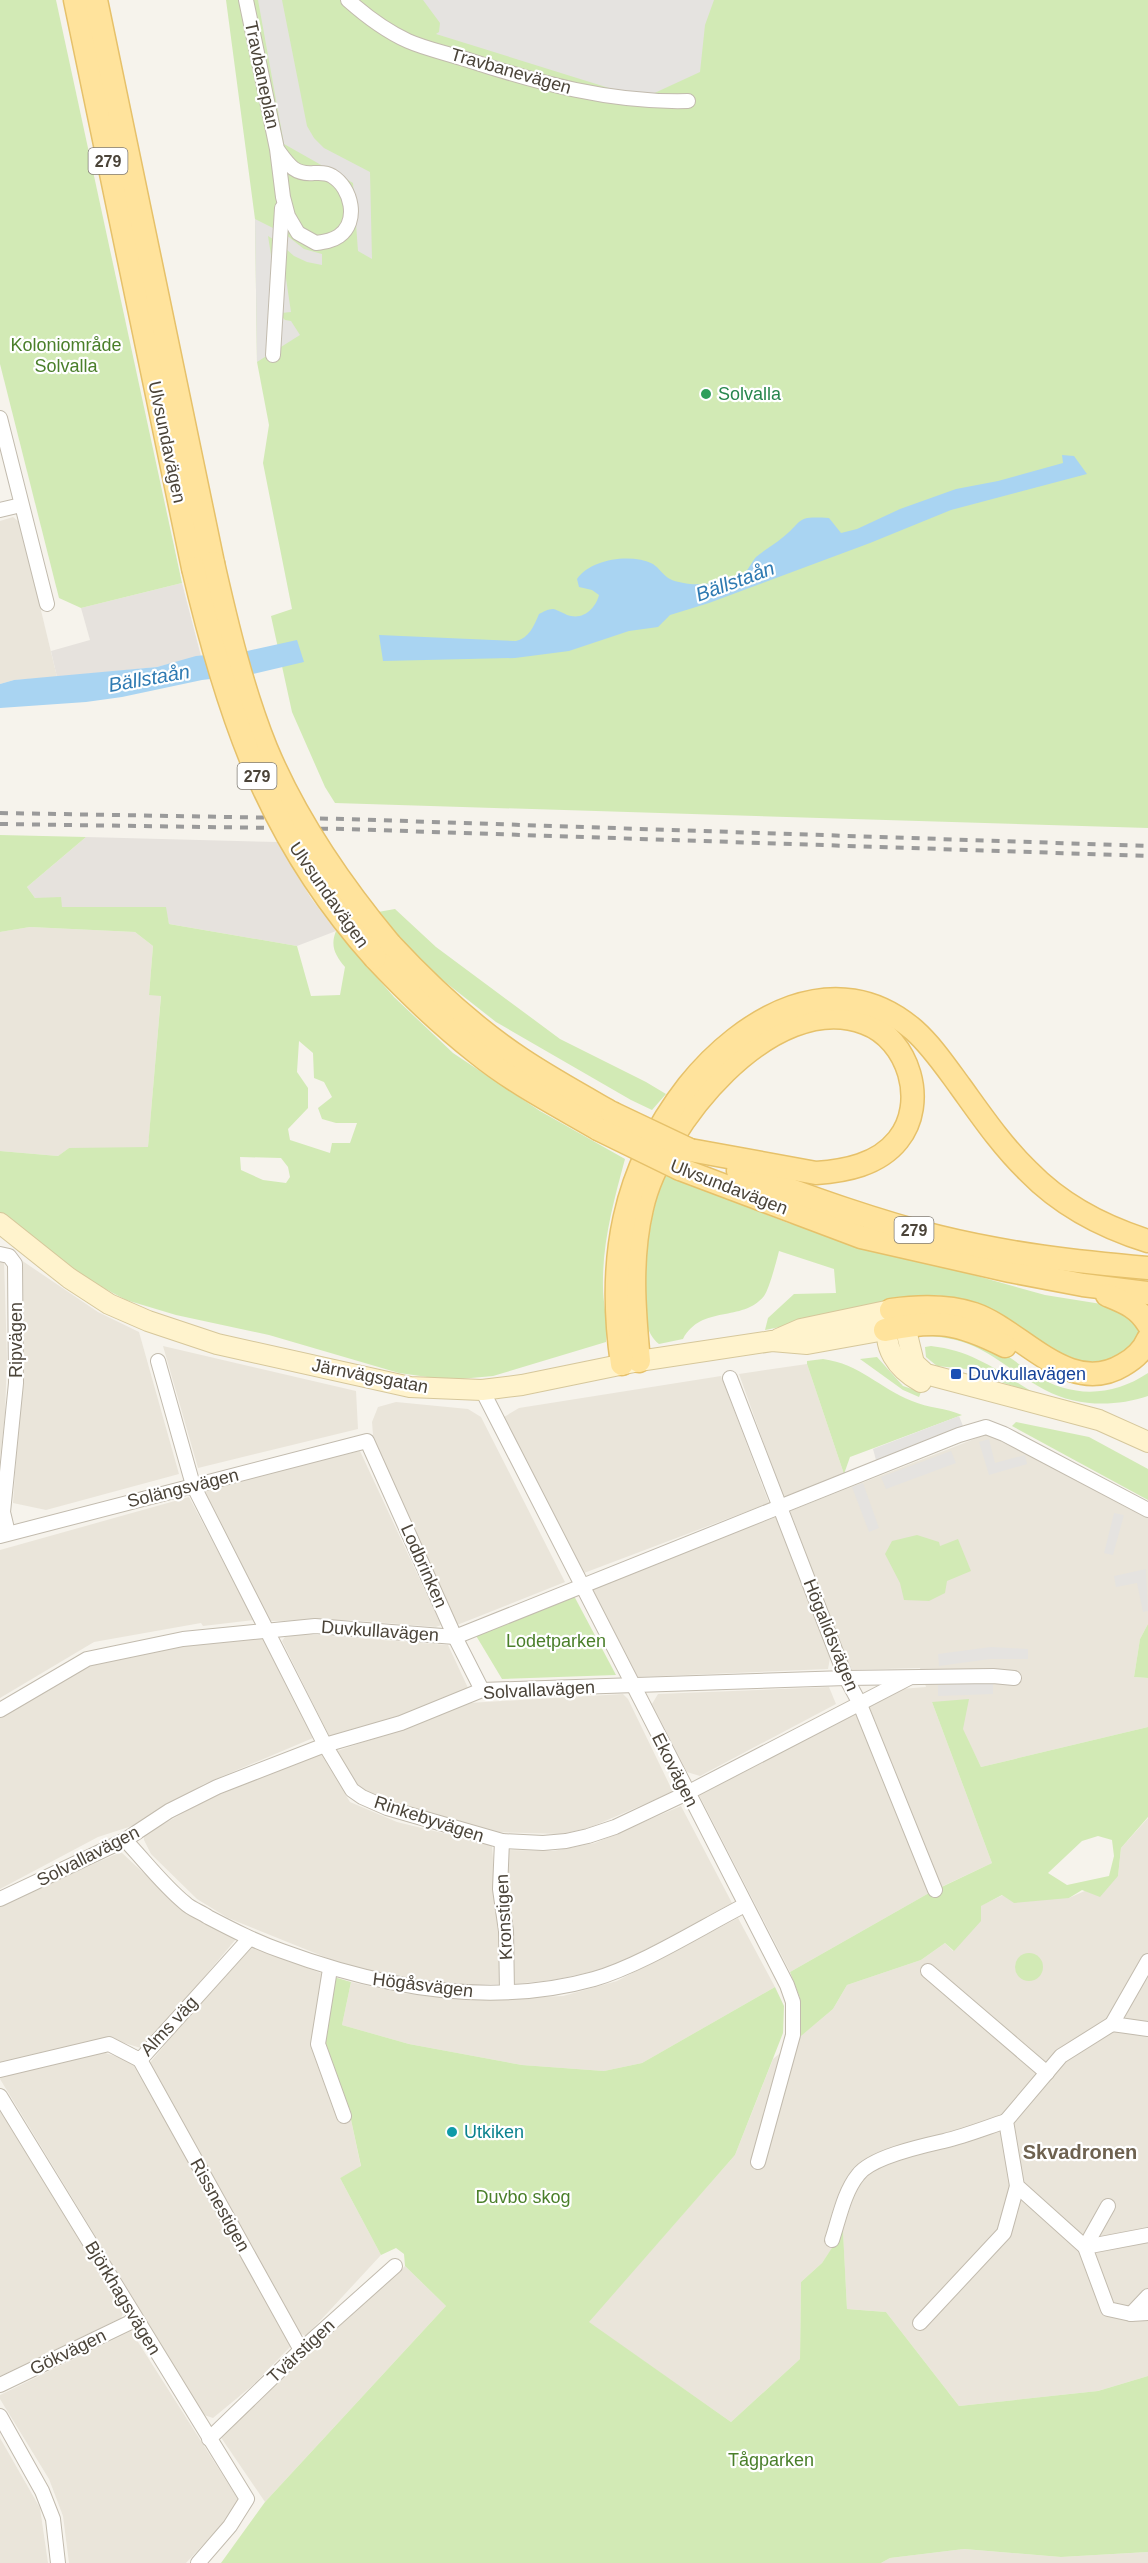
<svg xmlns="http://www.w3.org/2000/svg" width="1148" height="2563" font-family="Helvetica,sans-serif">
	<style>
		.residential { fill: #eae5da }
		.industrial { fill: #e6e2dd }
		.green { fill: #d2eab5; fill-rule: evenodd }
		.parking { fill: #e5e3e0 }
		.water { fill: #a9d4f2 }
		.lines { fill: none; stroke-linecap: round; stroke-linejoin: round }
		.street-casing { stroke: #c2bbae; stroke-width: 16 }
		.secondary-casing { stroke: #d6c79b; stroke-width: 22 }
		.primary-casing { stroke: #e6c16a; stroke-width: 25 }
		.street { stroke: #fff; stroke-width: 14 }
		.secondary { stroke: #fff3cd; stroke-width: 20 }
		.primary { stroke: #ffe39c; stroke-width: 22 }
		.rail { stroke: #9a9a9a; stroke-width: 4; stroke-dasharray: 8 8; stroke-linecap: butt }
		.primary-bridge-casing { stroke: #e6c16a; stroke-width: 25; stroke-linecap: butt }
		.primary-bridge { stroke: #ffe39c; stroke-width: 22 }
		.leisure-dot { fill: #2e9e5b; stroke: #fff; stroke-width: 2 }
		.transit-dot { fill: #1a4fb4; stroke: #fff; stroke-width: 2 }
		.culture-dot { fill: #0f9aa8; stroke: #fff; stroke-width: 2 }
		.labels { text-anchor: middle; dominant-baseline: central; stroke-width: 4.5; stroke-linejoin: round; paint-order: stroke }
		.shield { fill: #fff; stroke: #817c74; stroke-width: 1.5 }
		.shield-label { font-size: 16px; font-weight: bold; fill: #4b4439 }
		.street-label { font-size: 18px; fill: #4b4439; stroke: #fff }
		.park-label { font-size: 18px; fill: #4a7f2a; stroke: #fff }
		.leisure-label { font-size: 18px; fill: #27864d; stroke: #fff; text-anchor: start }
		.transit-label { font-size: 18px; fill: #164399; stroke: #fff; text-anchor: start }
		.culture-label { font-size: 18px; fill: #0d838f; stroke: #fff; text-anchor: start }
		.water-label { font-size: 20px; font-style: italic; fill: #2e7ab2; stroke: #fff }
		.neighbourhood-label { font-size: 20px; font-weight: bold; fill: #6e6250; stroke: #fff }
	</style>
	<rect width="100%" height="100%" fill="#f6f3ec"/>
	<g class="residential">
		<polygon points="13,517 20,523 57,677 14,680 0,684 0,521"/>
		<polygon points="30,927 135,932 153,946 149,995 161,995 148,1148 69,1148 58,1156 0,1151 0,932"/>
		<polygon points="0,1259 4,1260 7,1358 5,1414 0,1460"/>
		<polygon points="21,1260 98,1312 139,1332 179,1474 46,1510 13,1503 23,1350"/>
		<polygon points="163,1346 356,1391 358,1429 198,1468"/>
		<polygon points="807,1364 844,1474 783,1497 739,1374"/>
		<polygon points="721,1376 769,1503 584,1573 504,1417 519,1408"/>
		<polygon points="396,1402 468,1409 481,1417 565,1582 457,1625 398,1492 374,1448 372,1422 378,1407"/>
		<polygon points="987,1434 1148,1515 1148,1624 1140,1639 1134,1677 1148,1678 1148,1727 981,1767 962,1729 932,1702 992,1863 941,1887 869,1706 900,1689 926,1687 920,1668 849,1670 790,1511"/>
		<polygon points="360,1451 441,1625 436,1627 350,1620 270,1621 201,1489"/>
		<polygon points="189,1497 254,1620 203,1626 201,1623 94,1642 0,1698 0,1550"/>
		<polygon points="776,1517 830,1658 828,1669 638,1677 592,1589 594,1585"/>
		<polygon points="304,1634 448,1645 468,1688 404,1715 329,1736 282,1641 285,1637"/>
		<polygon points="262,1635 313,1738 204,1784 132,1826 98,1837 0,1889 0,1715 85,1665 107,1657"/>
		<polygon points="829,1687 836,1704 700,1776 687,1772 652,1704 658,1694"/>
		<polygon points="623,1694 628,1699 673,1792 591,1827 562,1834 495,1832 393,1803 360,1789 352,1780 337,1751 414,1725 469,1703"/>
		<polygon points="857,1712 929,1893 790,1972 699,1795"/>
		<polygon points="321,1754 350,1802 397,1822 492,1845 502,1984 451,1985 347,1966 228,1918 197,1899 151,1854 144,1840 144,1835 210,1798"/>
		<polygon points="681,1806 732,1903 614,1967 553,1980 514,1984 507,1850 553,1851 595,1843"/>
		<polygon points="1148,1818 1148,2376 1098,2391 959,2406 886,2312 847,2309 843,2232 822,2263 801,2282 800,2359 731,2422 588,2322 735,2155 773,2059 833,2009 847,1985 921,1960 945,1943 953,1951 980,1906 1003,1895 1069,1898 1118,1876 1121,1848"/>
		<polygon points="121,1852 181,1908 236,1939 144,2049 108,2038 0,2064 0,1905"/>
		<polygon points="738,1918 775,1987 642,2063 604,2071 522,2065 409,2044 342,2025 351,1982 401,1993 468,2000 563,1996 617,1981"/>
		<polygon points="248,1945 323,1974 312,2041 341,2120 350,2115 361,2167 340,2178 381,2255 306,2336 299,2333 148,2065"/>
		<polygon points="96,2050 131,2061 289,2335 291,2346 253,2385 213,2418 204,2415 0,2079 1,2075"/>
		<polygon points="0,2109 123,2313 121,2318 0,2376"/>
		<polygon points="405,2266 446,2306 265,2502 220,2436"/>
		<polygon points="131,2331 241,2504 186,2563 69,2563 63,2516 49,2479 0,2399 0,2395"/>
		<polygon points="0,2438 40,2508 48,2563 0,2563"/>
		<polygon points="964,2549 1061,2557 1148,2552 1148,2563 881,2563 890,2558"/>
	</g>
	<g class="industrial">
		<polygon points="182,583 201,656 157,667 57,677 51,651 90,640 81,608"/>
		<polygon points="86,837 277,842 311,898 336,931 297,946 169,924 165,907 62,907 35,898 27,887"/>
	</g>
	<g class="green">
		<polygon points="0,0 56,0 182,583 81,608 59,598 0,364"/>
		<polygon points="226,0 1148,0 1148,828 335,803 325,787 292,712 271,616 292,609 263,463 269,425 257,362 255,219"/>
		<path d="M0 835 86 837 27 887 35 898 61 897 62 907H166L169 924 297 946 311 996 340 995 345 967C335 955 330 946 336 931L394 997 453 1053 540 1111 625 1159C614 1200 602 1243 603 1287 603 1305 609 1324 606 1342L493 1376 449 1380 399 1373 269 1335 176 1315 126 1300 74 1272 0 1215V1151L58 1156 69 1148 148 1147 161 996 149 995 153 946 135 932 30 927 0 932ZM299 1041 313 1053 314 1078 324 1082 332 1097 318 1108 322 1119 336 1123H357L350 1143H332L330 1153 290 1140 288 1129 308 1108V1088L297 1072ZM240 1157 281 1158 288 1167 290 1177 286 1183 263 1180 241 1170Z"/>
		<polygon points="395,909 436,947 560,1039 646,1082 666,1094 652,1110 631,1100 496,1022 426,967 378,912"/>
		<path d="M663 1174 788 1223 1045 1295 1120 1307 1140 1331C1137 1341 1132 1346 1124 1353 1085 1389 1003 1318 965 1301 957 1297 946 1297 937 1295L765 1330 768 1318 794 1294 836 1293 834 1269 779 1251C777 1259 769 1290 764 1296 742 1323 702 1304 683 1339L659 1344C625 1318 653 1211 663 1174Z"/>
		<path d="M933 1331C953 1337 983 1341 1000 1351 1012 1358 1023 1368 1035 1375 1072 1398 1112 1397 1148 1373V1396C1115 1407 1077 1407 1045 1390 1000 1366 983 1338 926 1336Z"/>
		<path d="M931 1346C974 1351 998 1371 1034 1393L1001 1382 1002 1378 966 1369 937 1366 926 1357 925 1347Z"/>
		<polygon points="877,1357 903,1386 921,1392 919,1397 903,1390 860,1359"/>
		<path d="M823 1359C860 1364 879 1388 912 1401 928 1408 946 1408 962 1415L850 1457 844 1474 807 1364V1361Z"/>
		<polygon points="1016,1422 1089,1437 1148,1469 1148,1500 1012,1426"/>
		<polygon points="917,1535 939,1542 940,1546 958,1539 971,1571 947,1581 945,1593 929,1601 904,1600 900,1583 885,1554 892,1541"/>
		<polygon points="573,1594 616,1675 502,1679 475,1634"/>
		<polygon points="1148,1624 1148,1678 1134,1677 1140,1639"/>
		<path d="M969 1699 963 1729 981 1767 1148 1727V1817L1121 1848 1118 1876 1100 1897 1082 1890 1069 1898 1014 1903 1002 1895 981 1906V1921L954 1951 945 1943 921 1960 847 1985 833 2009 801 2036 800 1998 790 1972 929 1893 992 1863 932 1702ZM1098 1836 1112 1840 1114 1856 1109 1876 1067 1885 1048 1873 1082 1841Z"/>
		<circle cx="1029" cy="1967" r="14"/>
		<polygon points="334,1977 351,1982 342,2025 409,2044 522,2065 604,2071 642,2063 775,1987 784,2006 783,2033 735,2155 589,2322 731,2422 800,2359 801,2282 822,2263 843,2231 847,2309 886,2312 959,2406 1098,2391 1148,2376 1148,2552 1061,2557 964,2549 890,2558 881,2563 221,2563 265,2502 446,2306 405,2266 404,2254 396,2248 381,2255 340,2178 361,2166 350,2115 325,2041"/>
	</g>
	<g class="parking">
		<polygon points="258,0 282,0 307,126 314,138 324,148 370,172 372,259 358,251 353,183 284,144"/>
		<polygon points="423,0 714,0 705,25 700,72 648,96 609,88 436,34 439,32 440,23"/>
		<polygon points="255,219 285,234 304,249 322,254 322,265 307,262 294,256 278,242 268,236 272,261 283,259 291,312 281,313 281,316 285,320 291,321 300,335 257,362"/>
		<polygon points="959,1416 963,1426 876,1460 873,1449"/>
		<polygon points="989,1439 995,1463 1025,1455 1027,1464 989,1475 979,1442"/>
		<polygon points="951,1451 956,1463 886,1489 881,1477"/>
		<polygon points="863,1483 879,1528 869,1532 852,1487"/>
		<polygon points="1114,1513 1124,1515 1113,1555 1104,1553"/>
		<polygon points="1146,1569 1148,1611 1143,1612 1137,1583 1116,1587 1114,1576"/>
		<polygon points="991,1647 1028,1649 1028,1659 990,1659 939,1666 938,1654"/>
		<polygon points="993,1682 993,1694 938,1696 938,1685"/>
	</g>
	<g class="water">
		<path d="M1062 455 1074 456 1087 474 951 510 870 543 709 603 670 615 658 627 629 631 569 651 515 658 383 661 379 635 516 641C529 638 534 626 539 614 543 612 548 609 553 609 559 610 565 615 571 616 585 619 596 607 599 595L592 590 579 587 577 579C591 559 631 553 653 564 659 568 664 576 670 579 677 583 694 585 702 584 715 584 730 581 742 575 748 571 751 563 756 557 764 550 774 545 782 538 805 520 794 516 829 518L841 533 857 529 900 509 956 489 998 481 1063 463Z"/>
		<polygon points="297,640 304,662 253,674 202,680 122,697 86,702 0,708 0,684 14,680 157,667 196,656 247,651"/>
	</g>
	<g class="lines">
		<g class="street-casing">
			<g id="street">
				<path d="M246 0 277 149 283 197 288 216 298 233 316 243C324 242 332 241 339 236 359 222 352 188 332 176 326 172 320 173 314 173 294 175 288 164 277 149"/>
				<path d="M348 0C366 16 386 31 408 41 426 49 446 53 465 59 538 83 611 103 688 101"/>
				<polyline points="273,355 282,208"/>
				<polyline points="0,418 47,604"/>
				<polyline points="0,510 21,505"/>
				<polyline points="0,1254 9,1256 15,1264 16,1383 3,1512 8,1533"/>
				<polyline points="158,1361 193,1485 325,1745 352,1790 362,1797 387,1808 502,1841 543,1843 566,1841 588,1836 615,1827 687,1793 909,1678"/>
				<polyline points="730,1378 846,1678 859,1702 935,1890"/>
				<polyline points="482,1390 787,1985 793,2002 793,2035 758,2162"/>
				<polyline points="0,1536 367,1441 455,1637 482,1690"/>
				<polyline points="0,1710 87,1659 183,1639 315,1626 455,1637 959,1435 986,1427 1004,1434 1148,1510"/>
				<path d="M125 1840C145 1861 163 1885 185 1903 191 1909 201 1912 208 1917 233 1930 256 1942 282 1951 382 1988 490 2008 594 1979 642 1965 700 1928 745 1905"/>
				<polyline points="502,1841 500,1889 506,1931 507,1992"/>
				<polyline points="0,1899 125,1840 169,1811 217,1787 325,1745 401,1723 482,1690 846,1678 993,1676 1014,1678"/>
				<polyline points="1148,1961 1112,2024 1061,2056 1006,2121 1017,2186 1085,2247 1108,2309 1131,2314 1148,2313"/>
				<polyline points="330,1969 318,2044 344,2116"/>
				<polyline points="928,1971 1047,2073"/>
				<polyline points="1112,2024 1148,2029"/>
				<polyline points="140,2060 301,2350"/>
				<polyline points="0,2070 109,2044 140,2060 249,1939"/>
				<polyline points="0,2096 247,2499 230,2526 198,2563"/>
				<path d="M832 2240C839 2219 844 2192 858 2175 871 2157 922 2146 944 2141 965 2136 985 2128 1006 2121"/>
				<polyline points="1085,2247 1148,2235"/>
				<polyline points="1085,2247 1108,2206"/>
				<polyline points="1131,2314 1148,2296"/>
				<polyline points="920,2323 1004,2233 1017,2186"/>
				<polyline points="0,2385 135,2320"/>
				<polyline points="0,2416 42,2491 53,2519 58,2563"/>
				<polyline points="209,2439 301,2350 395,2266"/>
			</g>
		</g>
		<g class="secondary-casing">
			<g id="secondary">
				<polyline points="0,1223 69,1278 109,1304 148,1321 217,1344 410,1387 482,1390 522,1385 639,1361 772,1341 807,1344 885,1330"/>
				<polyline points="895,1315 905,1326 914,1363 926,1374 1099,1420 1148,1442"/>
				<path d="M889 1319C881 1347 897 1369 921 1382"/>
				<polyline points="778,1339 801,1329 891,1310"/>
			</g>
		</g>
		<g class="primary-casing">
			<g id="primary">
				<polyline points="75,0 193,568"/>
				<polyline points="96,0 213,563"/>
				<path d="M390 944C430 987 473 1027 521 1059 551 1079 582 1096 612 1113"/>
				<path d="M375 958C407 992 440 1024 477 1053 514 1083 557 1105 598 1129"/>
				<polyline points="680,1169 861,1237 1010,1271 1083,1285 1148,1293"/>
				<path d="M738 1171C804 1195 871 1220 939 1237 1008 1254 1078 1262 1148 1268"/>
				<path d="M1107 1295C1124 1302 1138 1307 1148 1324"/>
				<path d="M891 1310C919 1306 947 1305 974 1314 1021 1330 1069 1398 1123 1365 1134 1359 1143 1351 1148 1339"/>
				<path d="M885 1330C937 1319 957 1322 1005 1346"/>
				<path d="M639 1361C634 1309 630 1259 642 1208 660 1127 772 987 865 1023 909 1039 928 1103 898 1140 878 1165 845 1171 816 1173L690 1150"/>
				<path d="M622 1364C607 1260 622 1171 688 1086 742 1018 836 962 914 1030 932 1046 946 1067 960 1086 981 1115 1002 1146 1028 1171 1061 1205 1103 1227 1148 1241"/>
			</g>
		</g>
		<use href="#street" class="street"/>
		<use href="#secondary" class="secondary"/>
		<use href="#primary" class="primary"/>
		<g class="rail">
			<polyline points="0,813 345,819 1148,846"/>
			<polyline points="0,824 345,829 1148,856"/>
		</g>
		<g class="primary-bridge-casing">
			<g id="primary-bridge">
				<path d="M213 563C227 625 242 688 266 748 296 820 340 884 390 944"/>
				<path d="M193 568C228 718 270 841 375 958"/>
				<polyline points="612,1113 690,1150"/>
				<polyline points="598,1129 680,1169"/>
			</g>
		</g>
		<use href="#primary-bridge" class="primary-bridge"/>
	</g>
	<circle class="leisure-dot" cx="706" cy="394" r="6"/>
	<rect class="transit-dot" x="950" y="1368" width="12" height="12" rx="3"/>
	<circle class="culture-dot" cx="452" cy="2132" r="6"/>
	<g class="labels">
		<g class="shield">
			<rect x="88.5" y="148" width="39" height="26" rx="4.5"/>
			<rect x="237.5" y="763" width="39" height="26" rx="4.5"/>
			<rect x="894.5" y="1217" width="39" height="26" rx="4.5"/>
		</g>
		<g class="shield-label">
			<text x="108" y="161">279</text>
			<text x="257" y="776">279</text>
			<text x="914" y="1230">279</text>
		</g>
		<g class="street-label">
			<text transform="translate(511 71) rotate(16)">Travbanevägen</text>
			<text transform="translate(262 75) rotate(78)">Travbaneplan</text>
			<text transform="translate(167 442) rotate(78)">Ulvsundavägen</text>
			<text transform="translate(329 895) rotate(55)">Ulvsundavägen</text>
			<text transform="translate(729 1187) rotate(21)">Ulvsundavägen</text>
			<text transform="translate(16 1340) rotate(-90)">Ripvägen</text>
			<text transform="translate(370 1376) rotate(11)">Järnvägsgatan</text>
			<text transform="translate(183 1488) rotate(-14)">Solängsvägen</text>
			<text transform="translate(424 1566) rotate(66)">Lodbrinken</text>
			<text transform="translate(380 1631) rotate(4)">Duvkullavägen</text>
			<text transform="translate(831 1635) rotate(68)">Högalidsvägen</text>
			<text transform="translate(539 1690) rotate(-3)">Solvallavägen</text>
			<text transform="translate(675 1770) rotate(63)">Ekovägen</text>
			<text transform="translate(429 1819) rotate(18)">Rinkebyvägen</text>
			<text transform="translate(88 1856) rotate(-27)">Solvallavägen</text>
			<text transform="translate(504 1917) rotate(-93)">Kronstigen</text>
			<text transform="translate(423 1985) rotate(7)">Högåsvägen</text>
			<text transform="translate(169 2026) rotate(-47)">Alms väg</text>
			<text transform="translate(220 2205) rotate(61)">Rissnestigen</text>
			<text transform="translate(123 2298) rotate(59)">Björkhagsvägen</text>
			<text transform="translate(301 2351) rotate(-43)">Tvärstigen</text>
			<text transform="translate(68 2352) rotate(-26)">Gökvägen</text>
		</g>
		<g class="park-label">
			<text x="66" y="345">Koloniområde<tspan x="66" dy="21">Solvalla</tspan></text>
			<text x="556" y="1641">Lodetparken</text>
			<text x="523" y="2197">Duvbo skog</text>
			<text x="771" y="2460">Tågparken</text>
		</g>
		<g class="leisure-label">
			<text x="718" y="394">Solvalla</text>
		</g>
		<g class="transit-label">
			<text x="968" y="1374">Duvkullavägen</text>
		</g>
		<g class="culture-label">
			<text x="464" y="2132">Utkiken</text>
		</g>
		<g class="water-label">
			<text transform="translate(735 581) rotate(-20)">Bällstaån</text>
			<text transform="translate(149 678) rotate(-10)">Bällstaån</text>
		</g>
		<g class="neighbourhood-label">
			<text x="1080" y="2152">Skvadronen</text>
		</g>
	</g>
</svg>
